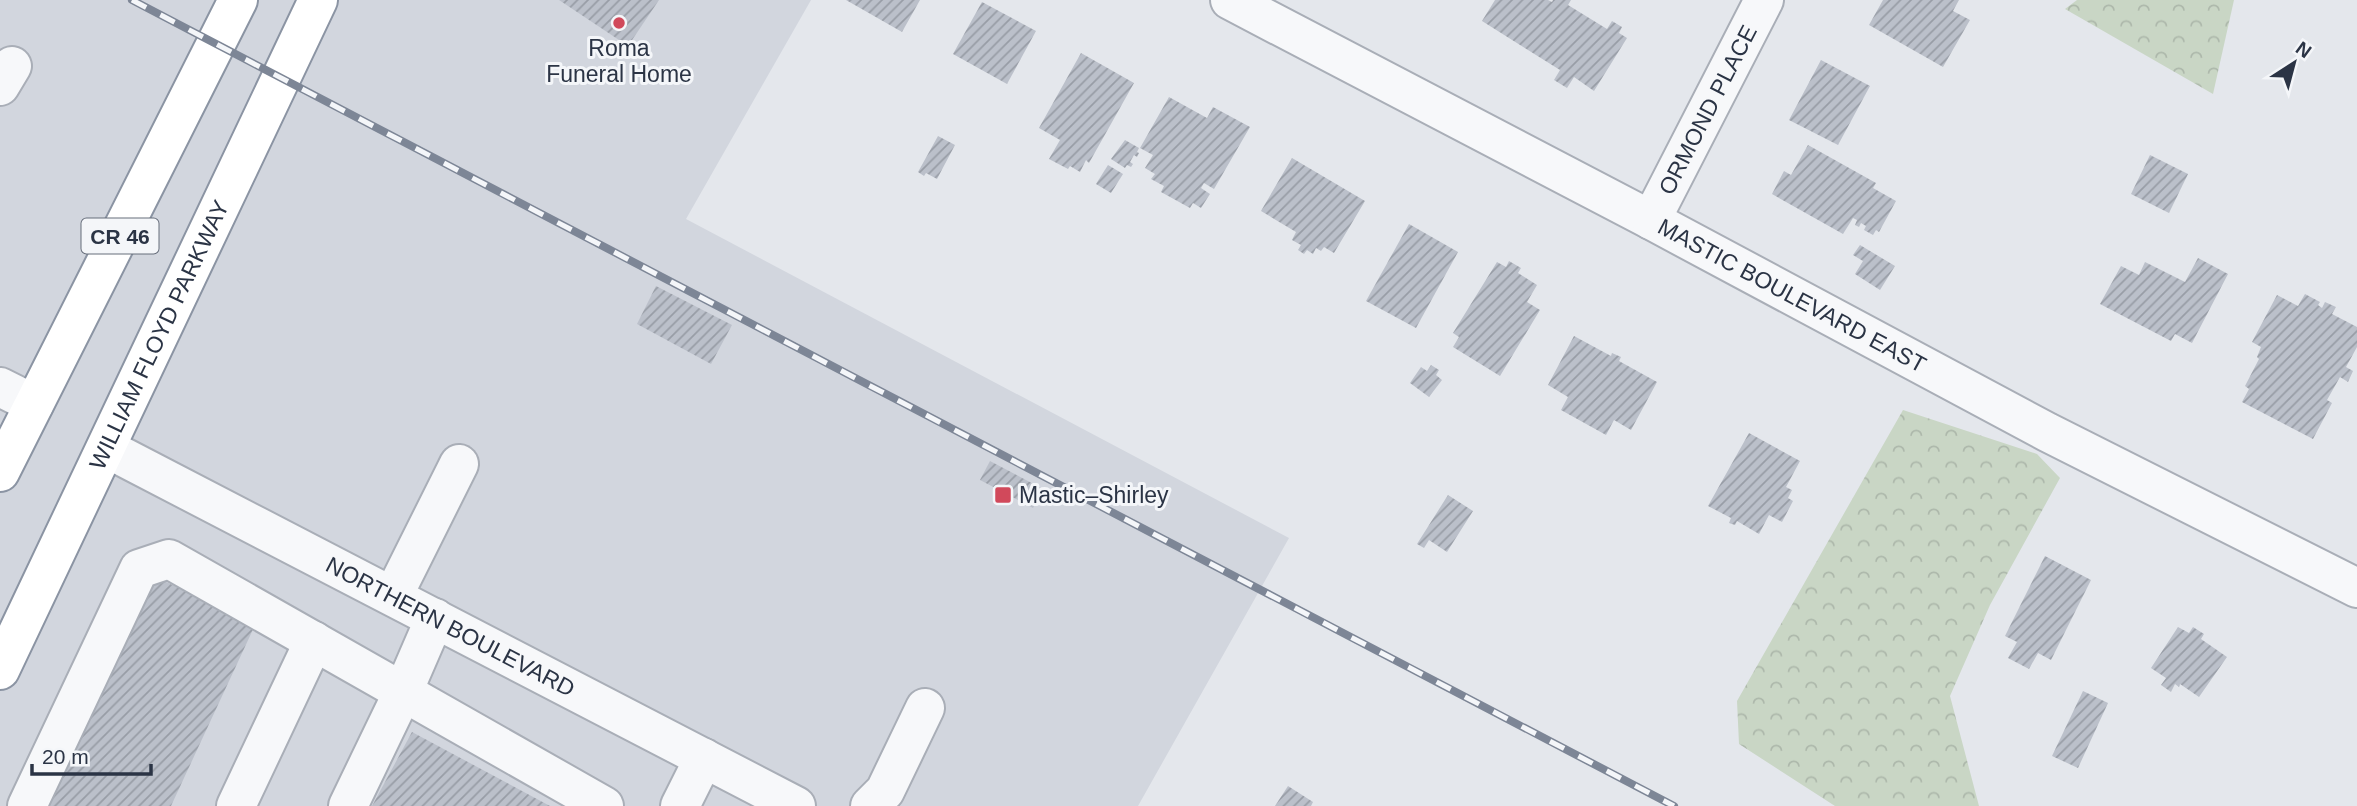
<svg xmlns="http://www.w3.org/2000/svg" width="2357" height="806" font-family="Helvetica,sans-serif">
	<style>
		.built { fill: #d2d6de }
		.forest { fill: url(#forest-crowns) }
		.building { fill: url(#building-hatch) }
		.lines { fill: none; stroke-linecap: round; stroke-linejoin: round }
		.minor-casing { stroke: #a9aeb7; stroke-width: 42 }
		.highway-casing { stroke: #8b94a3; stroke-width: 42 }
		.minor { stroke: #f7f8fa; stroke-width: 38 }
		.highway { stroke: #fff; stroke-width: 38 }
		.rail-casing { stroke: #7d8696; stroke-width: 8 }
		.rail { stroke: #f4f6f9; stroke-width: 5; stroke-dasharray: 16; stroke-linecap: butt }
		.poi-dot { fill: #d1495b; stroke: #f4f6f9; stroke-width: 2.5 }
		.labels { text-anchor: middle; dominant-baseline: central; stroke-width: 6; stroke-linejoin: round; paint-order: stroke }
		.shield { fill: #f4f6f9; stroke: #676e7b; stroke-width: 2 }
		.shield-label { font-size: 21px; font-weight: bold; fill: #2b3445 }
		.poi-label { font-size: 23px; fill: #2b3445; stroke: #f4f6f9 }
		.street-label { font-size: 23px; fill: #2b3445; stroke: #f4f6f9 }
	</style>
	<defs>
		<pattern id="forest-crowns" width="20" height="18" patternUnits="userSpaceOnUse" patternTransform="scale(1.75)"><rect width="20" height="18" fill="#c9d6c5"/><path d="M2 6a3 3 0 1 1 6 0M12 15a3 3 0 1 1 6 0" fill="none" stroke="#adb8ab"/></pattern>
		<pattern id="building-hatch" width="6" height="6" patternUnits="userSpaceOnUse" patternTransform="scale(1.75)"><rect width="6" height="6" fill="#bbc0ca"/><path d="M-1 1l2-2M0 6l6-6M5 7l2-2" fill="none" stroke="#989da6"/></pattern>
	</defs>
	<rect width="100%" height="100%" fill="#e4e7ec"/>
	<polygon class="built" points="0,0 811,0 686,219 1289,538 1138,806 0,806"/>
	<g class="forest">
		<polygon points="2077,0 2234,0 2213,94 2065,9"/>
		<polygon points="1903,410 2037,454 2060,478 1990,605 1950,696 1979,806 1835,806 1739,744 1737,701"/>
	</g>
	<g class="building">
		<polygon points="559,0 659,0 628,46"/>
		<polygon points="846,0 920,0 902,32"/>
		<polygon points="1495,0 1548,0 1552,2 1553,0 1571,0 1568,5 1607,29 1612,21 1622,27 1619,33 1627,38 1594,91 1574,77 1567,88 1554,80 1560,70 1482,21"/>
		<polygon points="1883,0 1959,0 1953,11 1970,20 1943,67 1869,25"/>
		<polygon points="982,2 1036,31 1007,84 953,54"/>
		<polygon points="1081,53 1134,83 1089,163 1086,160 1080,172 1070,166 1068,169 1049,159 1060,140 1039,128"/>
		<polygon points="1821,60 1870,86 1838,145 1789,120"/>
		<polygon points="1169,97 1207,118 1213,107 1250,127 1214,189 1204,183 1201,188 1210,194 1201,208 1193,203 1190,208 1161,192 1164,186 1151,179 1155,174 1145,168 1153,155 1140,148"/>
		<polygon points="938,136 955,145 937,179 926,173 924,176 918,172"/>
		<polygon points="1125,140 1139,148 1137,152 1139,153 1137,157 1134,155 1130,162 1133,164 1131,167 1127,165 1125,168 1111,159"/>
		<polygon points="1808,145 1876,183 1873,188 1896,201 1879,232 1876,230 1873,235 1864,230 1866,226 1861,223 1859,227 1855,225 1857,220 1853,218 1843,234 1772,194 1784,171 1791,175"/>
		<polygon points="2150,155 2188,174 2169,213 2131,194"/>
		<polygon points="1292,158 1365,201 1334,253 1324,247 1321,251 1316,248 1313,254 1307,250 1304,254 1298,250 1301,245 1292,240 1296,232 1261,211"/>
		<polygon points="1108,165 1123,174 1111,193 1096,184"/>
		<polygon points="1409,224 1458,252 1416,328 1366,301"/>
		<polygon points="1860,245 1895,266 1880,290 1855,274 1863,261 1853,255"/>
		<polygon points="2198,258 2228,274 2192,343 2175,334 2171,341 2100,304 2121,266 2139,275 2145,262 2185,282"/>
		<polygon points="1509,261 1521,268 1518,273 1537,285 1527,302 1540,310 1500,376 1453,347 1459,337 1453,333 1497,262 1506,267"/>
		<polygon points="656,286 732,325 711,364 637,324"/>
		<polygon points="2305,294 2320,302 2318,305 2322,308 2325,302 2336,307 2332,314 2357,327 2357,347 2346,367 2353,371 2348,382 2340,377 2327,400 2332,403 2313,439 2242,402 2249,389 2245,386 2259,359 2257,357 2261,347 2252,342 2277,295 2298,306"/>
		<polygon points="1574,336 1611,356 1612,353 1621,357 1619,361 1657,382 1631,430 1614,420 1606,435 1561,410 1568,397 1548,385"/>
		<polygon points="1431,365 1439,370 1436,375 1442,380 1429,397 1410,383 1421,367 1427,371"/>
		<polygon points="1749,433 1800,461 1786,487 1792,490 1788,498 1793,501 1782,522 1769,515 1759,534 1737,521 1735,525 1729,523 1731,518 1708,506"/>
		<polygon points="990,461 1043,489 1033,508 980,480"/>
		<polygon points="1448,495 1473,511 1447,552 1429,540 1424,548 1417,544"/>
		<polygon points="2045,556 2091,580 2051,660 2038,653 2029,669 2008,658 2017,642 2005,636"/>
		<polygon points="155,577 256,623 171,806 49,806"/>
		<polygon points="2178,627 2189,633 2193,627 2204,634 2201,639 2227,657 2199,697 2180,684 2179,687 2175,684 2171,692 2161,685 2166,678 2151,668"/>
		<polygon points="2083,691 2108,703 2078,768 2052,756"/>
		<polygon points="412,732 550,806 372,806"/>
		<polygon points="1288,786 1313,802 1311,806 1275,806"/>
	</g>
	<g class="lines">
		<g class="minor-casing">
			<g id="minor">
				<path id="s1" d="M1230 0 1651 220 2047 432 2357 588"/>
				<polyline points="0,86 12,66"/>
				<path id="s2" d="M1651 220 1764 0"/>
				<polyline points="0,387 34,404"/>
				<path id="s3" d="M106 448 796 806"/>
				<polyline points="393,596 459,464"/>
				<polyline points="27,806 139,569 169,559 604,806"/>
				<polyline points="236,806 314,641"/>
				<polyline points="348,806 403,692 435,618"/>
				<polyline points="680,806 704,758"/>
				<polyline points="870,806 885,791 925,708"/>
			</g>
		</g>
		<g class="highway-casing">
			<g id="highway">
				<polyline points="0,472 238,0"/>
				<path id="s4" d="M0 670 318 0"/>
			</g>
		</g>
		<use href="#minor" class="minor"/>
		<use href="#highway" class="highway"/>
		<g class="rail-casing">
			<polyline id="rail" points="132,0 1674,806"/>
		</g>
		<use href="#rail" class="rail"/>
	</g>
	<g class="poi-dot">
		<circle cx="619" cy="23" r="7"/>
		<rect x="994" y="486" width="18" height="18" rx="3.5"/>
	</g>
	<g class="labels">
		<rect class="shield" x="81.5" y="218.5" width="77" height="35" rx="5"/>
		<g class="shield-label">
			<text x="120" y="236">CR 46</text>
		</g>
		<g class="poi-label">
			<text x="619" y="48">Roma<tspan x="619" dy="26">Funeral Home</tspan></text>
			<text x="1019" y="495" text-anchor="start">Mastic–Shirley</text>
		</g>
		<g class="street-label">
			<text stroke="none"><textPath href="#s2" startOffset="124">ORMOND PLACE</textPath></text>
			<text stroke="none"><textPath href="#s1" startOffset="635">MASTIC BOULEVARD EAST</textPath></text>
			<text stroke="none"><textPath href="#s4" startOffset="371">WILLIAM FLOYD PARKWAY</textPath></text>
			<text stroke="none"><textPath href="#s3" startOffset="388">NORTHERN BOULEVARD</textPath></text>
		</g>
	</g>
	<g transform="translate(2294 63) rotate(36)" stroke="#f4f6f9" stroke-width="5" paint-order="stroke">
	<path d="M0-5L12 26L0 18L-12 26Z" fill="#2b3445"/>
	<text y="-10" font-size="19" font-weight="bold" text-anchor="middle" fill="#2b3445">N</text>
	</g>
	<path d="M32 764v10h119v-10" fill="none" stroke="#2b3445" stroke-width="3.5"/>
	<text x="42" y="764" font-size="21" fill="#2b3445" stroke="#f4f6f9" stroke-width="5" paint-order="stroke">20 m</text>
</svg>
